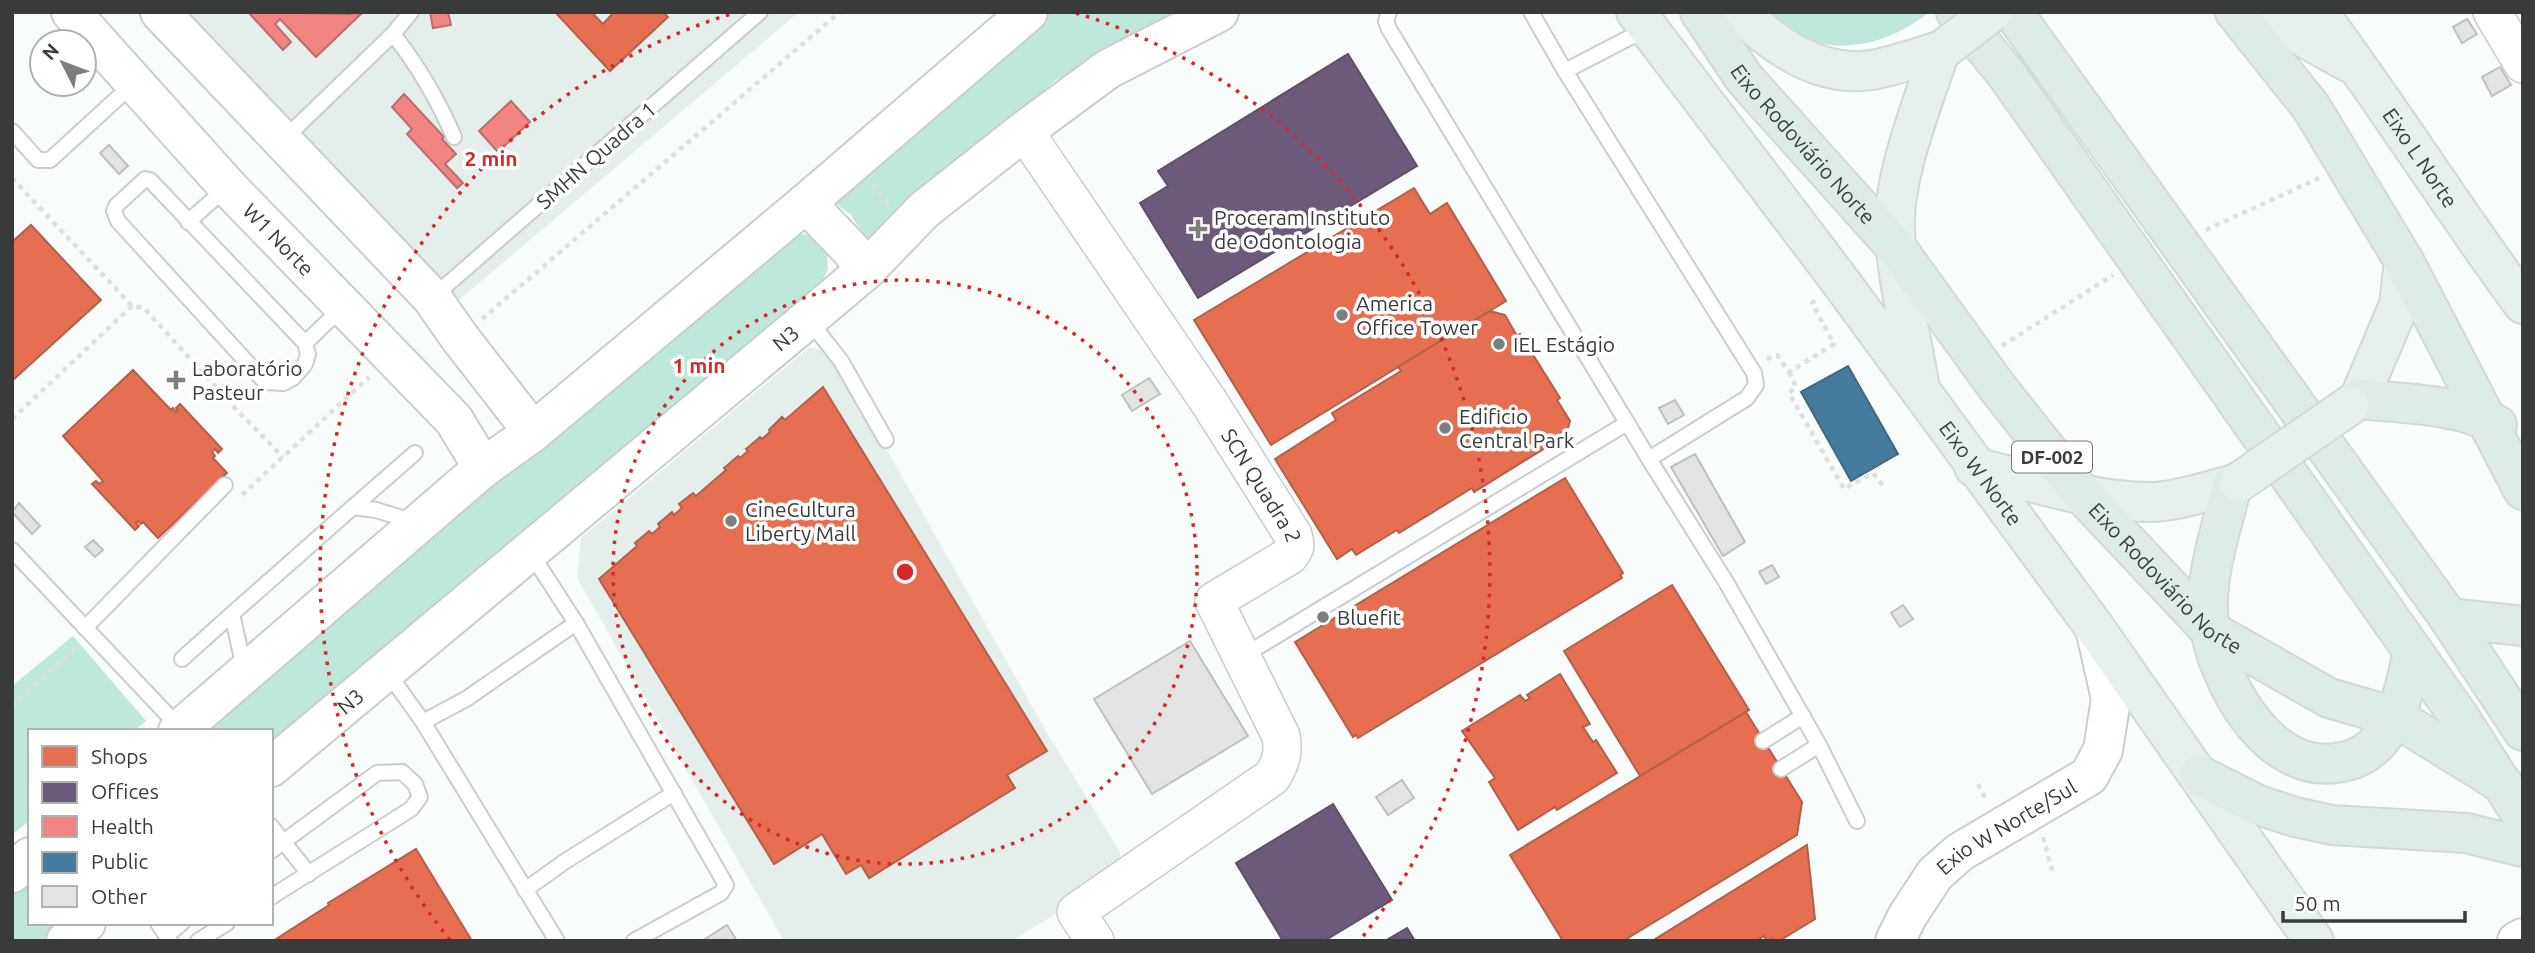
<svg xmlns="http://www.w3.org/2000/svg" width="2535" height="953" font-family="Ubuntu,sans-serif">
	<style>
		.built { fill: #e4eeea }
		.green { fill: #bee8db }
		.shops { fill: #e76f51; stroke: #b35f4a; stroke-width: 2 }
		.offices { fill: #6d597a; stroke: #5d5067; stroke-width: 2 }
		.health { fill: #f28482; stroke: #ba6e6c; stroke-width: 2 }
		.public { fill: #457b9d; stroke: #41687f; stroke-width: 2 }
		.building { fill: #e1e4e2; stroke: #bec0bf; stroke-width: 2 }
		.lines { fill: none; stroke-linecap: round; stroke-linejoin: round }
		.service-casing { stroke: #cacdcc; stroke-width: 18 }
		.tertiary-casing { stroke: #cacdcc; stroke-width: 40 }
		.secondary-casing { stroke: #cacdcc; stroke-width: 42 }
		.primary-casing { stroke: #d5d7d6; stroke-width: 42 }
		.trunk-casing { stroke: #d5d7d6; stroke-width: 42 }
		.path { stroke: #dedfdf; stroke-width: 4.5; stroke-dasharray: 5 5; stroke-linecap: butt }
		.service { stroke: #fefffe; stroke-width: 14 }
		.tertiary { stroke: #fefffe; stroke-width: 37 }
		.secondary { stroke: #fefffe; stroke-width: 38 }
		.primary { stroke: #e6f1ee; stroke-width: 38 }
		.trunk { stroke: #deece8; stroke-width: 38 }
		.primary-bridge-casing { stroke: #d5d7d6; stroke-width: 42; stroke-linecap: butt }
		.primary-bridge { stroke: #e6f1ee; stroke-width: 38 }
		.ring { fill: none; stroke: #d62828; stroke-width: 3.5; stroke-dasharray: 3.5 7 }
		.poi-dot { fill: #7c7f7d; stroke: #fff; stroke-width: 2.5 }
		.labels { text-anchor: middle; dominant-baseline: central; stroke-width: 7; stroke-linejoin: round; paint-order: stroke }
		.shield { fill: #fff; stroke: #747675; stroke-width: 2 }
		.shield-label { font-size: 19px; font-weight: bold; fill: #393b3a }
		.street-label { font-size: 21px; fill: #393b3a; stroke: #fff }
		.poi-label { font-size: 21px; fill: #393b3a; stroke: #fff; text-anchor: start }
		.centre { fill: #d62828; stroke: #fff; stroke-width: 3.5 }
		.ring-label { font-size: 21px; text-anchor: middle; font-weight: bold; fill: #d62828; stroke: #fff; stroke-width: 7; stroke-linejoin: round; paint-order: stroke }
	</style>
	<rect width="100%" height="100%" fill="#f8fcfa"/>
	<g class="built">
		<polygon points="176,12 799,12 452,306"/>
		<polygon points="810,347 826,351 844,374 1050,738 1120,852 1121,861 1111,879 1012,941 784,941 577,578 581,538"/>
	</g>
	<g class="green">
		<polygon points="1047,12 1176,12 1056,80 867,241 851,215 829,198"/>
		<path d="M1764 12H1926L1927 14C1888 44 1835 58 1790 32 1781 26 1772 19 1764 12Z"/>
		<polygon points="795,233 814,236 827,250 828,270 823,279 271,747 271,731 204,731 486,490"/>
		<polygon points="73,636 146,721 134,731 30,731 30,820 12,835 12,686"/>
		<polygon points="30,880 30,923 63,923 43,941 12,941 12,895"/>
	</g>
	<g class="shops">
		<polygon points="555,12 596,12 594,15 603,24 614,12 663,12 668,17 610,71"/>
		<polygon points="1414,188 1430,214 1447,203 1506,301 1271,445 1194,320"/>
		<polygon points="31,225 101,300 12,381 12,242"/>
		<polygon points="1490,311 1505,315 1517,336 1520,334 1560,398 1557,400 1570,421 1566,435 1474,492 1472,488 1399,533 1397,530 1356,555 1352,549 1337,559 1275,459 1336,420 1332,413 1401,371 1398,367"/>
		<polygon points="133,370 171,410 173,408 176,412 178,410 176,408 180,404 222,449 218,453 215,449 212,452 215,456 213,458 227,473 158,538 143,522 141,524 138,521 136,523 139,526 135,530 92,484 96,481 99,484 103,481 63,436"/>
		<polygon points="823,387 1047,751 1007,775 1015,788 869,878 861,865 846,874 822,834 774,864 599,579 637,546 635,543 649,531 652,534 660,527 658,524 672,512 674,515 682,508 679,504 693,493 696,496 726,470 724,468 738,456 740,458 748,451 746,449 760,437 762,439 770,432 769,430 782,417 785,420"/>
		<polygon points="1565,478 1623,573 1620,575 1622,578 1358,738 1356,735 1353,737 1295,642"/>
		<polygon points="1672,585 1749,710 1640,776 1564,651"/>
		<polygon points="1560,674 1590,724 1583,727 1593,742 1596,740 1617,773 1557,810 1555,807 1518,830 1489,782 1495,778 1462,731 1520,695 1525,701 1530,698 1527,695"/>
		<polygon points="1746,712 1802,802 1797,835 1623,941 1563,941 1510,855"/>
		<polygon points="1807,845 1815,919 1779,941 1773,941 1772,938 1767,941 1764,936 1756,941 1652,941"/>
		<polygon points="416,849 472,941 273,941 329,905 328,903"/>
	</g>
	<g class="offices">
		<polygon points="1348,54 1417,166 1198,298 1140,203 1168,186 1158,171"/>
		<polygon points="1333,804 1392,900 1324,941 1283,941 1236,863"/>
		<polygon points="1407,928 1415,941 1385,941"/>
	</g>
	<g class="health">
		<polygon points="248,12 349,14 363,12 316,57 280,19 275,24 291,42 283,50"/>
		<polygon points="430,12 448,12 451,25 433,28"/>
		<polygon points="404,94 444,137 442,139 456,154 445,164 463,183 457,188 407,134 412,129 392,107"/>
		<polygon points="511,101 530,122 498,152 479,131"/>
	</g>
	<polygon class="public" points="1848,366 1898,454 1851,481 1801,392"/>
	<g class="building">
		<polygon points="2467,19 2477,34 2462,43 2453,27"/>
		<polygon points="2500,67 2511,85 2492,96 2482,77"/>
		<polygon points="109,145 128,166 119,174 100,153"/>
		<polygon points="1149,378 1160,394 1132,411 1122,395"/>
		<polygon points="1675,400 1684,415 1668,424 1659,408"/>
		<polygon points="1695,454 1745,542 1723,556 1671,467"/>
		<polygon points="19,503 40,526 32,534 12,512"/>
		<polygon points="93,540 103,550 95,557 85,547"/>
		<polygon points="1772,565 1779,577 1766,584 1759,572"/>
		<polygon points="1903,605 1913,619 1900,627 1891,613"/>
		<polygon points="1190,641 1248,736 1152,794 1094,699"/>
		<polygon points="1402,780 1414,798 1388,815 1376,797"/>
		<polygon points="727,925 737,941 702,941"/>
	</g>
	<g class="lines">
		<g class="service-casing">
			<g id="service">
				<polyline points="1389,12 1386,21 1389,29 1649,459 1726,582 1819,745 1857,821"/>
				<polyline points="1531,12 1565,71 1754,373 1756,385 1747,398 1649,459"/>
				<path d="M393 34C419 67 438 100 454 137"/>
				<polyline points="1565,71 1648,28"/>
				<polyline points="12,131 38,160 50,160 133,84"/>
				<polyline points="283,140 393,34 411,12"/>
				<polygon points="145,179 150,180 305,343 308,354 305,364 293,378 284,383 265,382 118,221 114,211 116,206"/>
				<polyline points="188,222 226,188"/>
				<polyline points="434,296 760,12"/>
				<polyline points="809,320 841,361 886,440"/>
				<polyline points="305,343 342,308"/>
				<polyline points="353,507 415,453"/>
				<polyline points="12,550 179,727"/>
				<polyline points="530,552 576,623 726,885 721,893 634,941"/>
				<polyline points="85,628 225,485"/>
				<polyline points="1243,656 1627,423"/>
				<polyline points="182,659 232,614"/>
				<polyline points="244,668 232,614 353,507 376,510 415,522"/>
				<polyline points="388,673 423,722 557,941"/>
				<polyline points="423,722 466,699 576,623"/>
				<polyline points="1763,741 1803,716"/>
				<polyline points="1781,769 1819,745"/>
				<polyline points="271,826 309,874"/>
				<polyline points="271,851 377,773 402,772 415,784 420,797 411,809 271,897"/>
				<polyline points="525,890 564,862 674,793"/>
				<polyline points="158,923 170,941"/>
				<polyline points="166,936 182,923"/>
				<polyline points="198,941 227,923"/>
			</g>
		</g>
		<g class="tertiary-casing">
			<g id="tertiary">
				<polyline points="2492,12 2523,64"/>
				<path id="s1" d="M1024 131 1209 402 1293 535C1296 545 1296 548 1289 556L1214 601 1281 736C1284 753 1281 762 1272 777L1076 912 1095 941"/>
			</g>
		</g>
		<g class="secondary-casing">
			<g id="secondary">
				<path id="s2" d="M71 12 228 187 454 420 483 468"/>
				<polyline points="160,12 432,298 460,338 533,432"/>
				<polyline points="806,203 850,249 866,270"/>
				<polyline points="178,731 483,468 533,432 806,203 1028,12"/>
				<path id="s3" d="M271 767 808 319 866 270 924 210 1024 131 1108 69 1219 12"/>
				<polyline points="12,873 30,857"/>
				<polyline points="66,941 86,923"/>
				<path id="s4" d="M1895 941 1908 915 1935 874 1960 852 2089 776 2103 750 2111 699 2095 628"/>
				<polyline points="2517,941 2523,938"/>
			</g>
		</g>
		<g class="primary-casing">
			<g id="primary">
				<path id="s5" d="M1636 12 1840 281 2095 628 2314 941"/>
				<path d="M1739 12C1776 46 1819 78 1872 70 1895 66 1918 57 1940 51"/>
				<polyline points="2259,12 2348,62"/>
				<path id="s6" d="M2318 12C2389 107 2452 208 2523 304"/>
				<path d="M1919 384C1911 334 1897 282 1895 231 1892 178 1923 102 1940 51L1945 48"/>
				<polyline points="2349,406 2359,399 2399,305 2404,261"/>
				<path d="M1974 467C2032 481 2093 503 2153 502 2179 501 2207 491 2232 485L2239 482"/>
			</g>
		</g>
		<g class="trunk-casing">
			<g id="trunk">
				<path id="s7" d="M1700 12 1744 78 1898 250 1997 387 2081 493 2211 631 2329 698 2395 717 2503 784"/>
				<polyline points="1956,12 2007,75 2460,718 2523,817"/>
				<polyline points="2013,12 2449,618 2523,731"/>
				<polyline points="2235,12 2311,107 2404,261 2523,490"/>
				<path d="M2359 399C2404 404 2456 403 2497 425"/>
				<path d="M2232 485C2222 527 2203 579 2209 622 2217 682 2270 778 2342 762 2360 759 2375 748 2385 733 2402 710 2406 680 2413 653"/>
				<polyline points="2449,618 2523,626"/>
				<polyline points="2199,775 2258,805 2295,817 2332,825 2466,833 2523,847"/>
			</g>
		</g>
		<g class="path">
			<polyline points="12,178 132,306 144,308 231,404 283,457"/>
			<polyline points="873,184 884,199 890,203"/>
			<polyline points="2206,230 2319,178"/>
			<polyline points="482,319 840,12"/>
			<polyline points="2002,346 2113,275"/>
			<polyline points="1767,359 1777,355 1789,372 1834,344 1812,303 1817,299"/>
			<polyline points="1789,372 1796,387 1789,393 1844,489 1873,473 1884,487"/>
			<polyline points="12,419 132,306"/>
			<polyline points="242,495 369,377"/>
			<polyline points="12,706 79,645"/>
			<polyline points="1978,784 1987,802"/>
			<polyline points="2043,837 2053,873"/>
		</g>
		<use href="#service" class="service"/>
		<use href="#tertiary" class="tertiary"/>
		<use href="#secondary" class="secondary"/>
		<use href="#primary" class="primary"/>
		<use href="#trunk" class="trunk"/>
		<g class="primary-bridge-casing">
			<g id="primary-bridge">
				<polyline points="1945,48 1992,12"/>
				<polyline points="2239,482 2349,406"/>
			</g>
		</g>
		<use href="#primary-bridge" class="primary-bridge"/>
	</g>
	<g class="ring">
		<circle cx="905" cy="572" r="292"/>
		<path d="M450 940A585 585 0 0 1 734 13M1076 13A585 585 0 0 1 1360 940"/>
	</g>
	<g class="poi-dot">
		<path d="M1194.5 218.5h7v7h7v7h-7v7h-7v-7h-7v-7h7z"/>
		<circle cx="1342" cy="315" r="7"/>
		<circle cx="1499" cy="344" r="7"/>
		<path d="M172.5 369.5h7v7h7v7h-7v7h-7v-7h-7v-7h7z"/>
		<circle cx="1445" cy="428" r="7"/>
		<circle cx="731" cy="521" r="7"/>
		<circle cx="1323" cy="617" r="7"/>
	</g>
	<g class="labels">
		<rect class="shield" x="2012" y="441.5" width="80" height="31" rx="5"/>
		<g class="shield-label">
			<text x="2052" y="457">DF-002</text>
		</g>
		<g class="street-label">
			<text stroke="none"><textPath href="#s7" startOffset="168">Eixo Rodoviário Norte</textPath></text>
			<text transform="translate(596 155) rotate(-41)">SMHN Quadra 1</text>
			<text stroke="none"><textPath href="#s6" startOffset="178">Eixo L Norte</textPath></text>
			<text stroke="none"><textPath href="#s2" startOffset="308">W1 Norte</textPath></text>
			<text stroke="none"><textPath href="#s3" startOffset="670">N3</textPath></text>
			<text stroke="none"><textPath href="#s5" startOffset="576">Eixo W Norte</textPath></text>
			<text stroke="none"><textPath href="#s1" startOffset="427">SCN Quadra 2</textPath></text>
			<text stroke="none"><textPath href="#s7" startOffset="735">Eixo Rodoviário Norte</textPath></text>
			<text stroke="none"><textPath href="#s3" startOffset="103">N3</textPath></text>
			<text stroke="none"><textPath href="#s4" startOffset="164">Exio W Norte/Sul</textPath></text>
		</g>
		<g class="poi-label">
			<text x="1214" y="217">Proceram Instituto<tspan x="1214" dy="24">de Odontologia</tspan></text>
			<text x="1356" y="303">America<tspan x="1356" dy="24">Office Tower</tspan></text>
			<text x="1513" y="344">IEL Estágio</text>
			<text x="192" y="368">Laboratório<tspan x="192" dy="24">Pasteur</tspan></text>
			<text x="1459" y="416">Edificio<tspan x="1459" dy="24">Central Park</tspan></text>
			<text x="745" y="509">CineCultura<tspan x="745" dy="24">Liberty Mall</tspan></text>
			<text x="1337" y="617">Bluefit</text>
		</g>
	</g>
	<circle cx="905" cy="572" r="10" class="centre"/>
	<g class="ring-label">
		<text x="491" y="166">2 min</text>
		<text x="699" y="373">1 min</text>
	</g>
	<rect width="2535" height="953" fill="none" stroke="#393b3a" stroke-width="28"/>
	<rect x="28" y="729" width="245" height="196" fill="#ffffff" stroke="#b0b1b0" stroke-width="2"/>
	<rect x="42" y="746" width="35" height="21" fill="#e76f51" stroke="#b0b1b0" stroke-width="2"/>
	<text x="91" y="764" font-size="21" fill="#393b3a">Shops</text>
	<rect x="42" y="782" width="35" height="21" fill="#6d597a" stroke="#b0b1b0" stroke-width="2"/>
	<text x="91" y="799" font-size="21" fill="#393b3a">Offices</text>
	<rect x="42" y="816" width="35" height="21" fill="#f28482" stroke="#b0b1b0" stroke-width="2"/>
	<text x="91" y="834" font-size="21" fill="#393b3a">Health</text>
	<rect x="42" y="852" width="35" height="21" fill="#457b9d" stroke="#b0b1b0" stroke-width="2"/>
	<text x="91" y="869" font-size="21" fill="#393b3a">Public</text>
	<rect x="42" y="886" width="35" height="21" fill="#e1e4e2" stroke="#b0b1b0" stroke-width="2"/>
	<text x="91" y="904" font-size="21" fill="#393b3a">Other</text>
	<g transform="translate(63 63) rotate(312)"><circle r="33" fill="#ffffff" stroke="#b0b1b0" stroke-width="2"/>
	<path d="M0-5L12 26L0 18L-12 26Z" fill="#7c7f7d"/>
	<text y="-10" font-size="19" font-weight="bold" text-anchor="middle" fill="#393b3a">N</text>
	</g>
	<path d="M2283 911v10h182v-10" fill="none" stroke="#393b3a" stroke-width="3.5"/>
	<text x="2294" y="911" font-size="21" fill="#393b3a" stroke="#ffffff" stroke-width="5" paint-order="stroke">50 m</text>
</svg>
